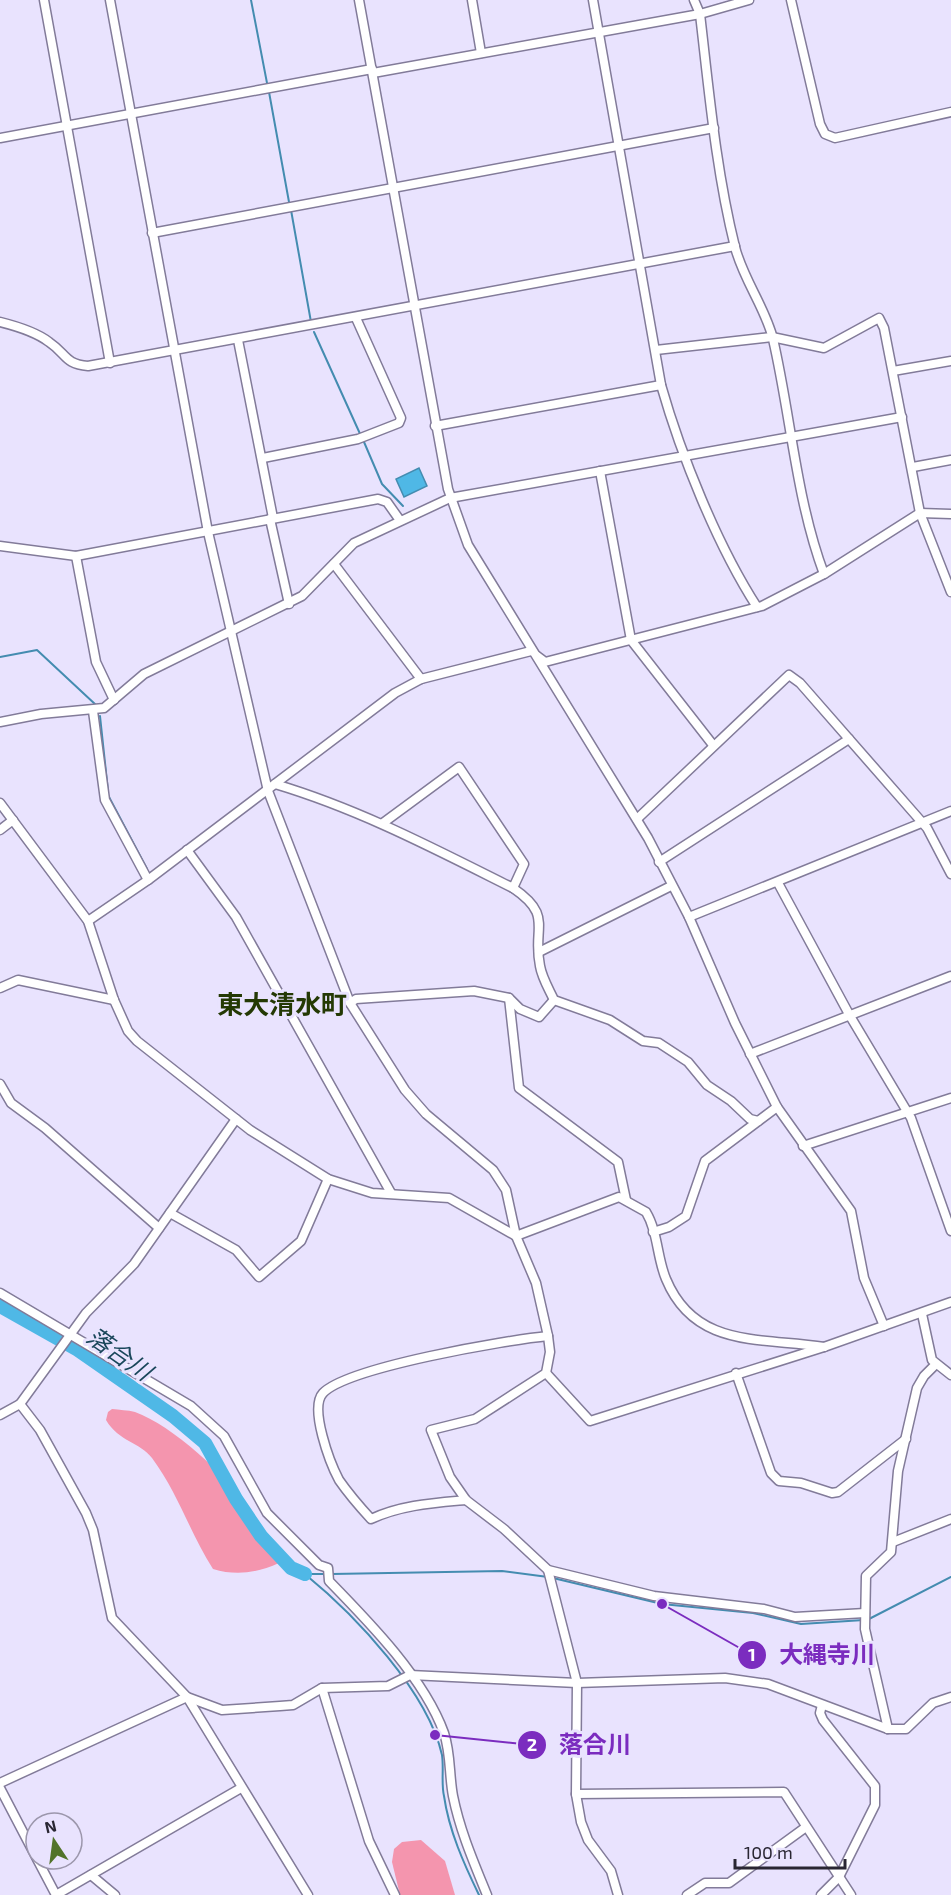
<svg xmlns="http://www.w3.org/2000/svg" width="951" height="1895" font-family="'Exo 2','Noto Sans JP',sans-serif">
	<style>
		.forest { fill: #f495ae }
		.water { fill: #4fb8e6; stroke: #448cb0; stroke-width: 1.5 }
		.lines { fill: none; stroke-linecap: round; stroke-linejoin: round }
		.stream { stroke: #448cb0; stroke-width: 2 }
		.river { stroke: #4fb8e6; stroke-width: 14 }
		.minor-casing { stroke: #827b99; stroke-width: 11 }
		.minor { stroke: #fff; stroke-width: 8 }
		.labels { text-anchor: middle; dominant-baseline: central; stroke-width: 6; stroke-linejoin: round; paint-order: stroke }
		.water-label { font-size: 24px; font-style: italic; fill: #1a475b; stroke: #e9e3fe }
		.quarter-label { font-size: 26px; font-weight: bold; fill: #243904; stroke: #e9e3fe }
		.leader { fill: none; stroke: #7b2cbf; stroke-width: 2 }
		.callout-dot { fill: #7b2cbf; stroke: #e9e3fe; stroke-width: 2 }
		.mark-label { font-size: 18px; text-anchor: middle; font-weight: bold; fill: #fff }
		.callout-label { font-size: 24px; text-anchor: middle; font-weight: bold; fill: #7b2cbf; stroke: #e9e3fe; stroke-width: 6; stroke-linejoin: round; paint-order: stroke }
	</style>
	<rect width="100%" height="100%" fill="#e9e3fe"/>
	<g class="forest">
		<path d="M112 1409C119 1410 128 1410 135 1412 186 1431 265 1511 279 1563 257 1573 236 1576 213 1569 190 1533 178 1493 152 1458 140 1442 119 1442 106 1420L108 1412Z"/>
		<polygon points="421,1840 445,1861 455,1895 400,1895 392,1862 394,1849 402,1842"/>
	</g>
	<polygon class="water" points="419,468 427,486 404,497 396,479"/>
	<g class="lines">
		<g class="stream">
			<polyline points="251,0 267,83"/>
			<polyline points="269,92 289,202"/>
			<polyline points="291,210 311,322"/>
			<polyline points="314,332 361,436"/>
			<polyline points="364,442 382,484 403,506"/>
			<polyline points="0,657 37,650 96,705"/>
			<polyline points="100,716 108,791"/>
			<polyline points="109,797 147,869"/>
			<polyline points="305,1574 327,1574"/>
			<polyline points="332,1574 502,1571 548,1577"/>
			<path d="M306 1575C355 1615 428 1692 442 1755 444 1769 441 1783 444 1796 449 1831 464 1864 479 1895"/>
			<polyline points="553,1578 662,1604 753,1613 801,1624 864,1620"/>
			<polyline points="869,1619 951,1577"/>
		</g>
		<polyline class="river" points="0,1306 78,1350 173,1416 205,1443 236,1499 261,1536 291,1568 305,1574"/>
		<g class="minor-casing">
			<g id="minor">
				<polyline points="44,0 110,363"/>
				<polyline points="110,0 208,532 268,791 350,1003 405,1090 426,1114 493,1170 506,1190 516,1236 536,1283 548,1336 550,1352 546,1373 475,1419 431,1430 450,1477 466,1500 504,1529 548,1570 654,1596 764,1609 795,1617 865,1613"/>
				<polyline points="359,0 448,489 468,545 648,838 689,917 735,1023 777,1107 851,1211 864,1278 884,1326"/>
				<polyline points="472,0 481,53"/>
				<path d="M593 0 661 385C681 455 717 545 757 607"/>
				<path d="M694 0 700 14C709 91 716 171 735 247 743 279 766 309 773 339 791 417 796 499 824 574"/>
				<polyline points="791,0 820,124 825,134 835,138 951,112"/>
				<polyline points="373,73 700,14 749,0"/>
				<polyline points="0,138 372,69"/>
				<polyline points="152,233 714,128"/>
				<path d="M0 322C16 326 36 332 49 342 67 354 64 364 88 366L735 246"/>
				<polyline points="238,340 273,518"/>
				<polyline points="656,350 772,337 824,348 879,318 884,328 920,513 951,592"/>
				<polyline points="893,371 951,361"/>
				<polyline points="435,426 661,385"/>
				<polyline points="263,458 358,439 399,423 401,418 356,318"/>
				<polyline points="913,467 951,460"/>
				<polyline points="600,471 631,640 713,745"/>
				<polyline points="270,519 289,604"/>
				<polyline points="0,546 76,556 378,499 387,502 399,519"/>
				<polyline points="76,556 96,662 114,700"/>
				<polyline points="334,564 421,679"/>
				<polyline points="537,656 545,662 762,606 824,574 920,513 951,514"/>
				<polyline points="93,711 105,800 148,880"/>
				<polyline points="0,722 41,714 104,708 144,674 302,596 354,543 450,498 902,417"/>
				<path d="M275 784C359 809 435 849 513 888 554 916 532 927 540 966 542 978 549 989 554 1000L610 1020 643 1041 659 1043 688 1062 707 1085 731 1101 750 1119 758 1121"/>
				<path d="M0 803 88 921 114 1000 128 1031 137 1041 250 1130 328 1179 372 1193 449 1198 516 1236 619 1197 646 1212C658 1232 657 1258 666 1279 695 1349 761 1337 824 1347"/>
				<polyline points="637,819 789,675 800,683 927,828 951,874"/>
				<polyline points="383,823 459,767 524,864 513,888"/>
				<polyline points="0,830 13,820"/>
				<polyline points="187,850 236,917 391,1193"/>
				<polyline points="659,862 849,739"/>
				<polyline points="778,883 850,1016 911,1118 951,1231"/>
				<polyline points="689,917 951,811"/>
				<polyline points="88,921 148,880 395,693 421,679 531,651"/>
				<polyline points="539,952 671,886"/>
				<polyline points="0,988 18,980 114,1000"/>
				<polyline points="509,998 519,1088 618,1162 626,1200"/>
				<polyline points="350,1003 356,999 474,991 509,998 520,1009 539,1017 554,1000"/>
				<polyline points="750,1054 951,976"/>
				<polyline points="0,1084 11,1103 45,1128 159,1228"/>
				<polyline points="803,1146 951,1098"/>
				<polyline points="170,1213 236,1250 259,1277 301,1241 328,1179"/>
				<polyline points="653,1232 669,1227 686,1216 705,1161 777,1107"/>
				<path d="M0 1293 191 1406 224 1436 267 1513 319 1565 328 1568 329 1581C370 1623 424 1678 444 1733 451 1754 449 1775 453 1796 460 1831 474 1863 487 1895"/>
				<polyline points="922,1314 932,1360 951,1375"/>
				<polyline points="546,1373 590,1421 824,1347 951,1302"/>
				<polyline points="736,1373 771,1473 779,1481 801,1483 832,1493 838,1492 906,1439"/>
				<polyline points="20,1404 40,1430 86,1513 93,1530 112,1618 187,1697 308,1895"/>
				<polyline points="0,1415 20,1404 86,1313 134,1264 236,1119"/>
				<path d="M466 1500C433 1503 401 1505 371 1519 360 1507 348 1493 339 1480 330 1463 309 1408 323 1393 348 1367 507 1340 548 1336"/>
				<polyline points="893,1542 951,1519"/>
				<polyline points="548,1570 577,1683 576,1794 581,1822 588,1840 611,1871 618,1895"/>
				<polyline points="322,1688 369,1841 395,1895"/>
				<polyline points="888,1729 865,1629 866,1576 891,1552 898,1471 917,1388 924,1376 936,1364"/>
				<polyline points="0,1783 187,1697 222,1710 280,1706 293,1705 322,1688 388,1686 410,1675 577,1683 725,1678 768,1684 888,1729 906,1729 933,1703 951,1697"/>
				<polyline points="0,1788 36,1857"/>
				<polyline points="576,1794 784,1792 851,1895"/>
				<polyline points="37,1859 56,1895"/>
				<polyline points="91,1875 115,1895"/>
				<polyline points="56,1895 241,1788"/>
				<polyline points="687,1895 705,1883 729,1883 806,1827"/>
				<polyline points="821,1895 839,1877 875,1805 875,1786 823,1720 820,1713 822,1705"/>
			</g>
		</g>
		<use href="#minor" class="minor"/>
	</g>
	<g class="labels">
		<g class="water-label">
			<text transform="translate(120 1353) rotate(35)">落合川</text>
		</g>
		<g class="quarter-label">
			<text x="282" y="1003">東大清水町</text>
		</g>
	</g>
	<path class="leader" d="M662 1604L752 1655M435 1735L532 1745"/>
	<g class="callout-dot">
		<circle cx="662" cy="1604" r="6"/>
		<circle cx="435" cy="1735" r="6"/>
		<circle cx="752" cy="1655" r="15"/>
		<circle cx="532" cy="1745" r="15"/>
	</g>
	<g class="mark-label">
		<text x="752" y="1661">1</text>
		<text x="532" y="1751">2</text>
	</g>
	<g class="callout-label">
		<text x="827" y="1663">大縄寺川</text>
		<text x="595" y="1753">落合川</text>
	</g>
	<g transform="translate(54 1841) rotate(347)"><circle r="28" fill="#e9e3fe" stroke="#9c97ac" stroke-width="1.5"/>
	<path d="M0-4.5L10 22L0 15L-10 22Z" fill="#52732a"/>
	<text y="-9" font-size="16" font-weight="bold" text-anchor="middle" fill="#292632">N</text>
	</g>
	<path d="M735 1859v9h110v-9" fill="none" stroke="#292632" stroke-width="3"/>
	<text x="744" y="1859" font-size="18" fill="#292632" stroke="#e9e3fe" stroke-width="4.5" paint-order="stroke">100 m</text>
</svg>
